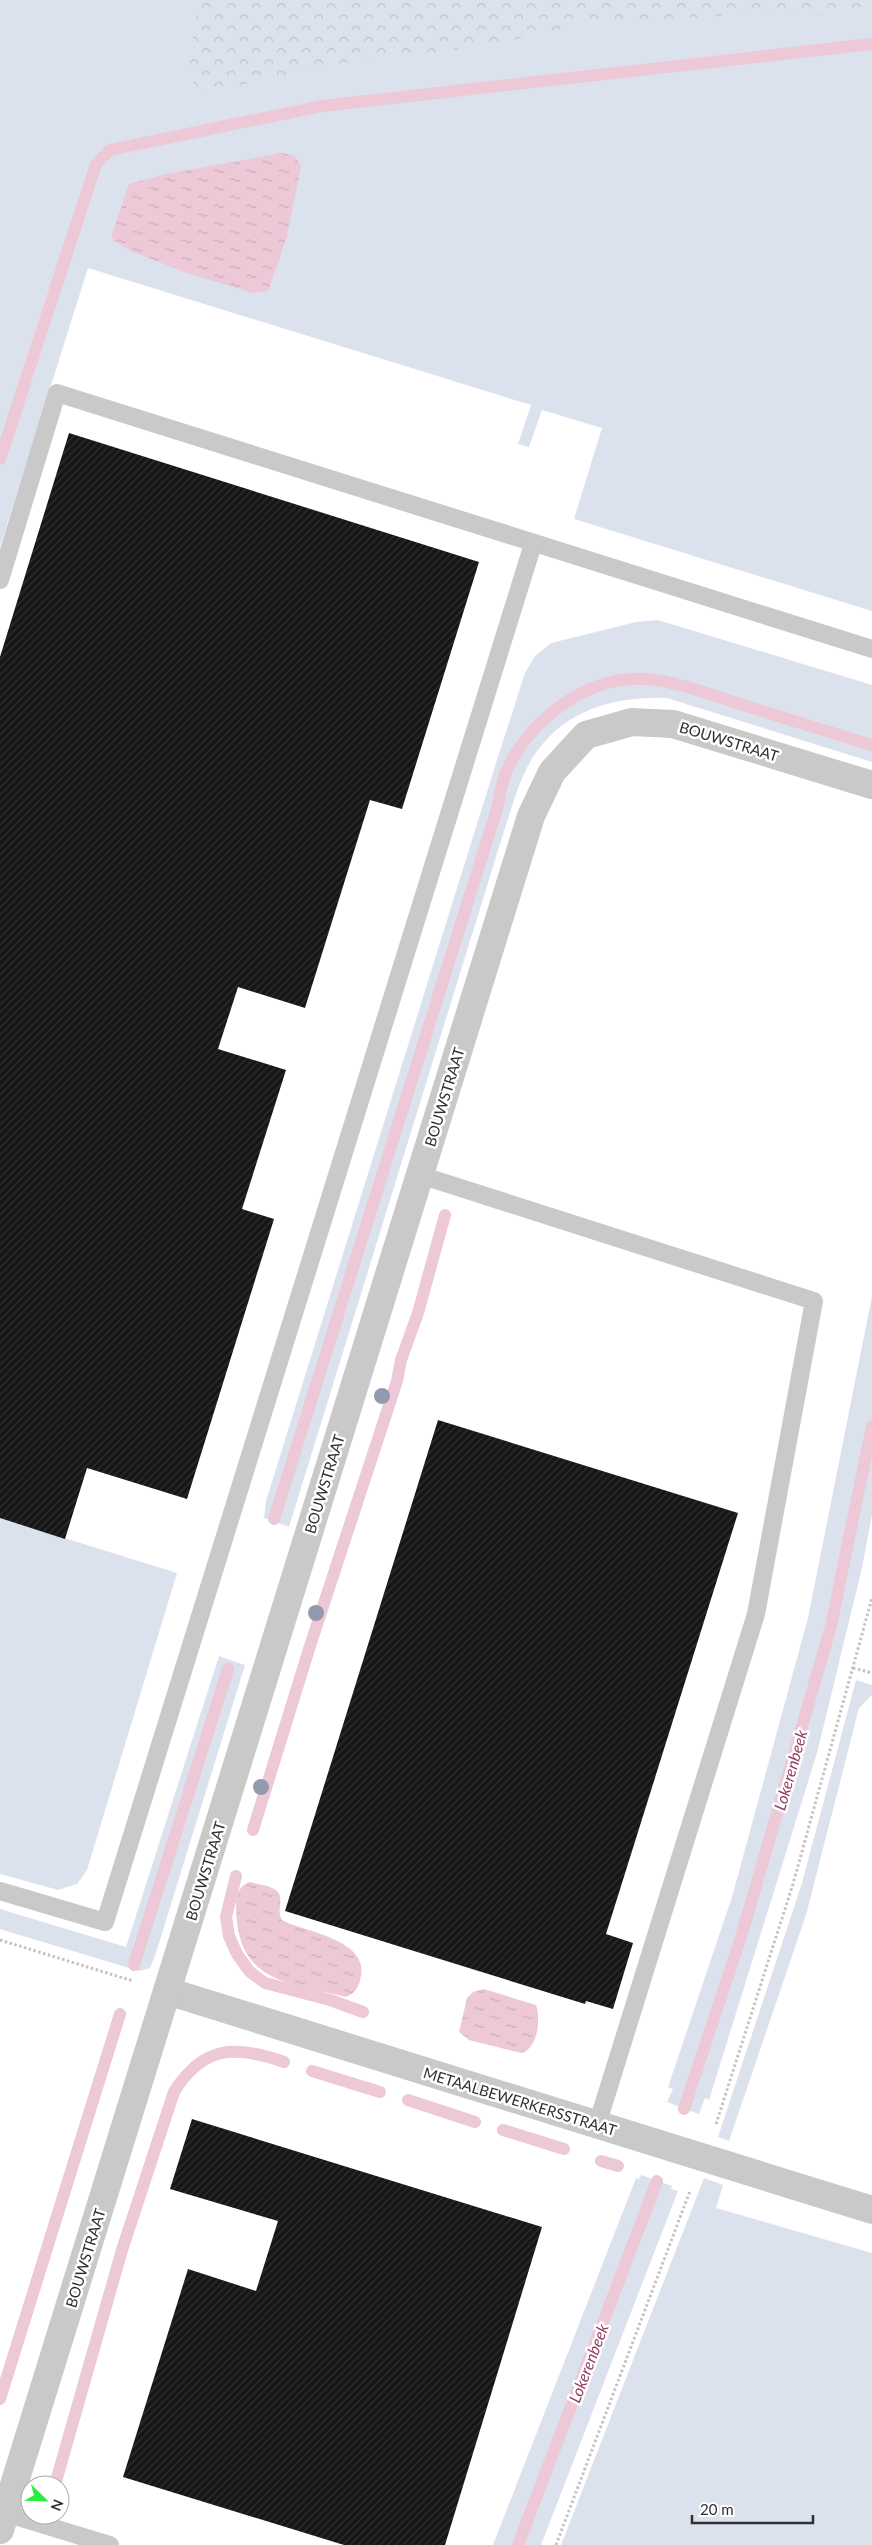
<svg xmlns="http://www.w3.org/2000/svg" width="872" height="2545" font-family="Lato,sans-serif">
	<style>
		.green { fill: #dce2ed }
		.forest { fill: url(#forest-crowns) }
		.water { fill: url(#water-ripples) }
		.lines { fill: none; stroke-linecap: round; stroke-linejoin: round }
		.stream { stroke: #edc8d7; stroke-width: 12 }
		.building { fill: url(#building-hatch) }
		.path { stroke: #c3c3c3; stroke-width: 3; stroke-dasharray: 2.5 2.5; stroke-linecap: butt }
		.lane { stroke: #c9c9c9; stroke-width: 18 }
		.street { stroke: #c9c9c9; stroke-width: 28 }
		.tree { fill: #939aaf }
		.labels { text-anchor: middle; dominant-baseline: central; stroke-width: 5; stroke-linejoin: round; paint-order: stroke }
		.street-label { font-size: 15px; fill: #2f2f2f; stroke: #fff }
		.water-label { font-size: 16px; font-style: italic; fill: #95395e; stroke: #fff }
	</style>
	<defs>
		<pattern id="forest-crowns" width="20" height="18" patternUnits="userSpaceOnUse" patternTransform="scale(1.25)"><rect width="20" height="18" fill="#dce2ed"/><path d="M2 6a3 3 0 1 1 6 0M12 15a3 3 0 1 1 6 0" fill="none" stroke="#bdc2cc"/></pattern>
		<pattern id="water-ripples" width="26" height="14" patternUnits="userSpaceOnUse" patternTransform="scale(1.25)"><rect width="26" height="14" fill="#edc8d7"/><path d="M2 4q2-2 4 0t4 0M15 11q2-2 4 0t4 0" fill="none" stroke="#ccacb9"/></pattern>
		<pattern id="building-hatch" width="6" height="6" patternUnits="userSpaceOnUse" patternTransform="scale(1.25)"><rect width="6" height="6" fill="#161616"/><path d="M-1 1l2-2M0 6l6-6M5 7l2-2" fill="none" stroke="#303030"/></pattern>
	</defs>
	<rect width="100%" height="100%" fill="#fff"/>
	<g class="green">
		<polygon points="0,0 872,0 872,611 574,519 602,428 542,410 529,447 518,444 531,405 88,268 0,547"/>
		<path d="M658 620 872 685V762L667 698C618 696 569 708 538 750 521 772 513 805 504 831L289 1527 264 1518 266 1501 496 763 525 673 535 656 551 643 636 622Z"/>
		<polygon points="872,1296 872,1515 862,1568 817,1753 709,2100 705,2098 699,2114 667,2102 673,2089 668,2087 732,1897 808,1618"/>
		<polygon points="0,1518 177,1573 87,1870 77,1884 58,1890 0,1874"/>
		<polygon points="219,1656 245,1665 155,1956 150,1968 139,1971 0,1929 0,1909 126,1947"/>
		<polygon points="856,1680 872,1685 872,1695 859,1708 806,1915 729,2141 718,2137 802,1883"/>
		<polygon points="641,2175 672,2186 671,2189 678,2191 541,2545 493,2545 636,2178 639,2179"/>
		<polygon points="704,2178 723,2185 716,2208 872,2253 872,2545 561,2545"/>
	</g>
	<polygon class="forest" points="198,0 872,0 872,3 836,15 750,14 584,24 486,46 342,63 205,93 188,77"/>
	<g class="water">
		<polygon points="282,153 295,156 301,167 287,236 268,291 253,293 184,272 131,251 113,240 112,234 129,184 166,174"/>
		<path d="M250 1882C258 1884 272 1886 277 1891 285 1898 275 1913 283 1921 307 1932 368 1940 361 1976 359 1986 356 1993 346 1997 286 1982 237 1983 236 1906 236 1895 239 1885 250 1882Z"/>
		<path d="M484 1989 536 2005C541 2019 538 2049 521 2053L469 2040 459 2032 467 1998 473 1992Z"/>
	</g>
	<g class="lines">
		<g class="stream">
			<polyline points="0,459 96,164 110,150 322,106 872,44"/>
			<path d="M274 1519 497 809C500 797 501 783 506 772 527 725 578 682 631 679 666 677 702 692 734 702 780 717 826 731 872 745"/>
			<polyline points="253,1830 310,1646 397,1381 401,1360 418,1313 445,1215"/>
			<polyline points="236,1876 226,1917 229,1936 237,1954 250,1972 265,1983 330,2000 363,2012"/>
			<polyline points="134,1965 228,1669"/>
			<polyline points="312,2071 380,2092"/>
			<polyline points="408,2100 475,2122"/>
			<polyline points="684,2109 742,1934 831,1626 872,1426"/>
			<polyline points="503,2130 564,2149"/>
			<polyline points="601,2161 618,2166"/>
			<polyline points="0,2399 120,2014"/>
			<path d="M55 2485 122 2250 174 2092C203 2045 236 2045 284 2062"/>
			<polyline points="518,2545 657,2181"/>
		</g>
	</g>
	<g class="building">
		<polygon points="69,433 479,562 402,809 370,800 305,1008 238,987 218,1049 286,1070 242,1209 274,1219 187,1499 87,1468 65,1539 0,1518 0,657"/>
		<polygon points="438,1420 738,1513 606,1934 633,1943 613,2009 586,2001 585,2004 285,1911"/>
		<polygon points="192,2119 542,2227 445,2545 344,2545 123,2477 188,2269 256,2291 278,2221 170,2189"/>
	</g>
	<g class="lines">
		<g class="path">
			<polyline points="853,1668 872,1673"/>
			<polyline points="0,1940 133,1981"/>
			<polyline points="716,2124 793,1884 872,1598"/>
			<polyline points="556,2545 690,2191"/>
		</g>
		<g class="lane">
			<polyline points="0,580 57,393 872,649"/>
			<polyline points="420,1175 814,1301 756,1614 597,2125"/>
			<polyline points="0,1891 105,1922 533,544"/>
			<polyline points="5,2513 110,2545"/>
		</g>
		<g class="street">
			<polyline points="167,1991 872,2210"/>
			<polyline points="0,2530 531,816 552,772 586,735 632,722 673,724 872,785"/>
		</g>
	</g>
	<g class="tree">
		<circle cx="382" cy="1396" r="8"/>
		<circle cx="316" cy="1613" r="8"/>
		<circle cx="261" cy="1787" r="8"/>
	</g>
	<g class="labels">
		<g class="street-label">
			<text transform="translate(729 741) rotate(17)">BOUWSTRAAT</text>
			<text transform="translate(444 1097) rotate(-73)">BOUWSTRAAT</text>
			<text transform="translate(324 1484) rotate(-73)">BOUWSTRAAT</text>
			<text transform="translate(205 1871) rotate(-73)">BOUWSTRAAT</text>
			<text transform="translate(520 2101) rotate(17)">METAALBEWERKERSSTRAAT</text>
			<text transform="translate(85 2258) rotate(-73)">BOUWSTRAAT</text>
		</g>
		<g class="water-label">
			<text transform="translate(790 1770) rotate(-74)">Lokerenbeek</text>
			<text transform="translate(588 2363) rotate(-69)">Lokerenbeek</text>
		</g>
	</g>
	<g transform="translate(45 2500) rotate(113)"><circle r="24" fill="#ffffff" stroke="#acacac"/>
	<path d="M0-4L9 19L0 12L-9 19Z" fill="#2aec45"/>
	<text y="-8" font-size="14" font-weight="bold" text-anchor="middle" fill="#2f2f2f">N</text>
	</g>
	<path d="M692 2515v8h121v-8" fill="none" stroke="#2f2f2f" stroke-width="2.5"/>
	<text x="700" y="2515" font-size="15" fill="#2f2f2f" stroke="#ffffff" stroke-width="4" paint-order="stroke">20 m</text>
</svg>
